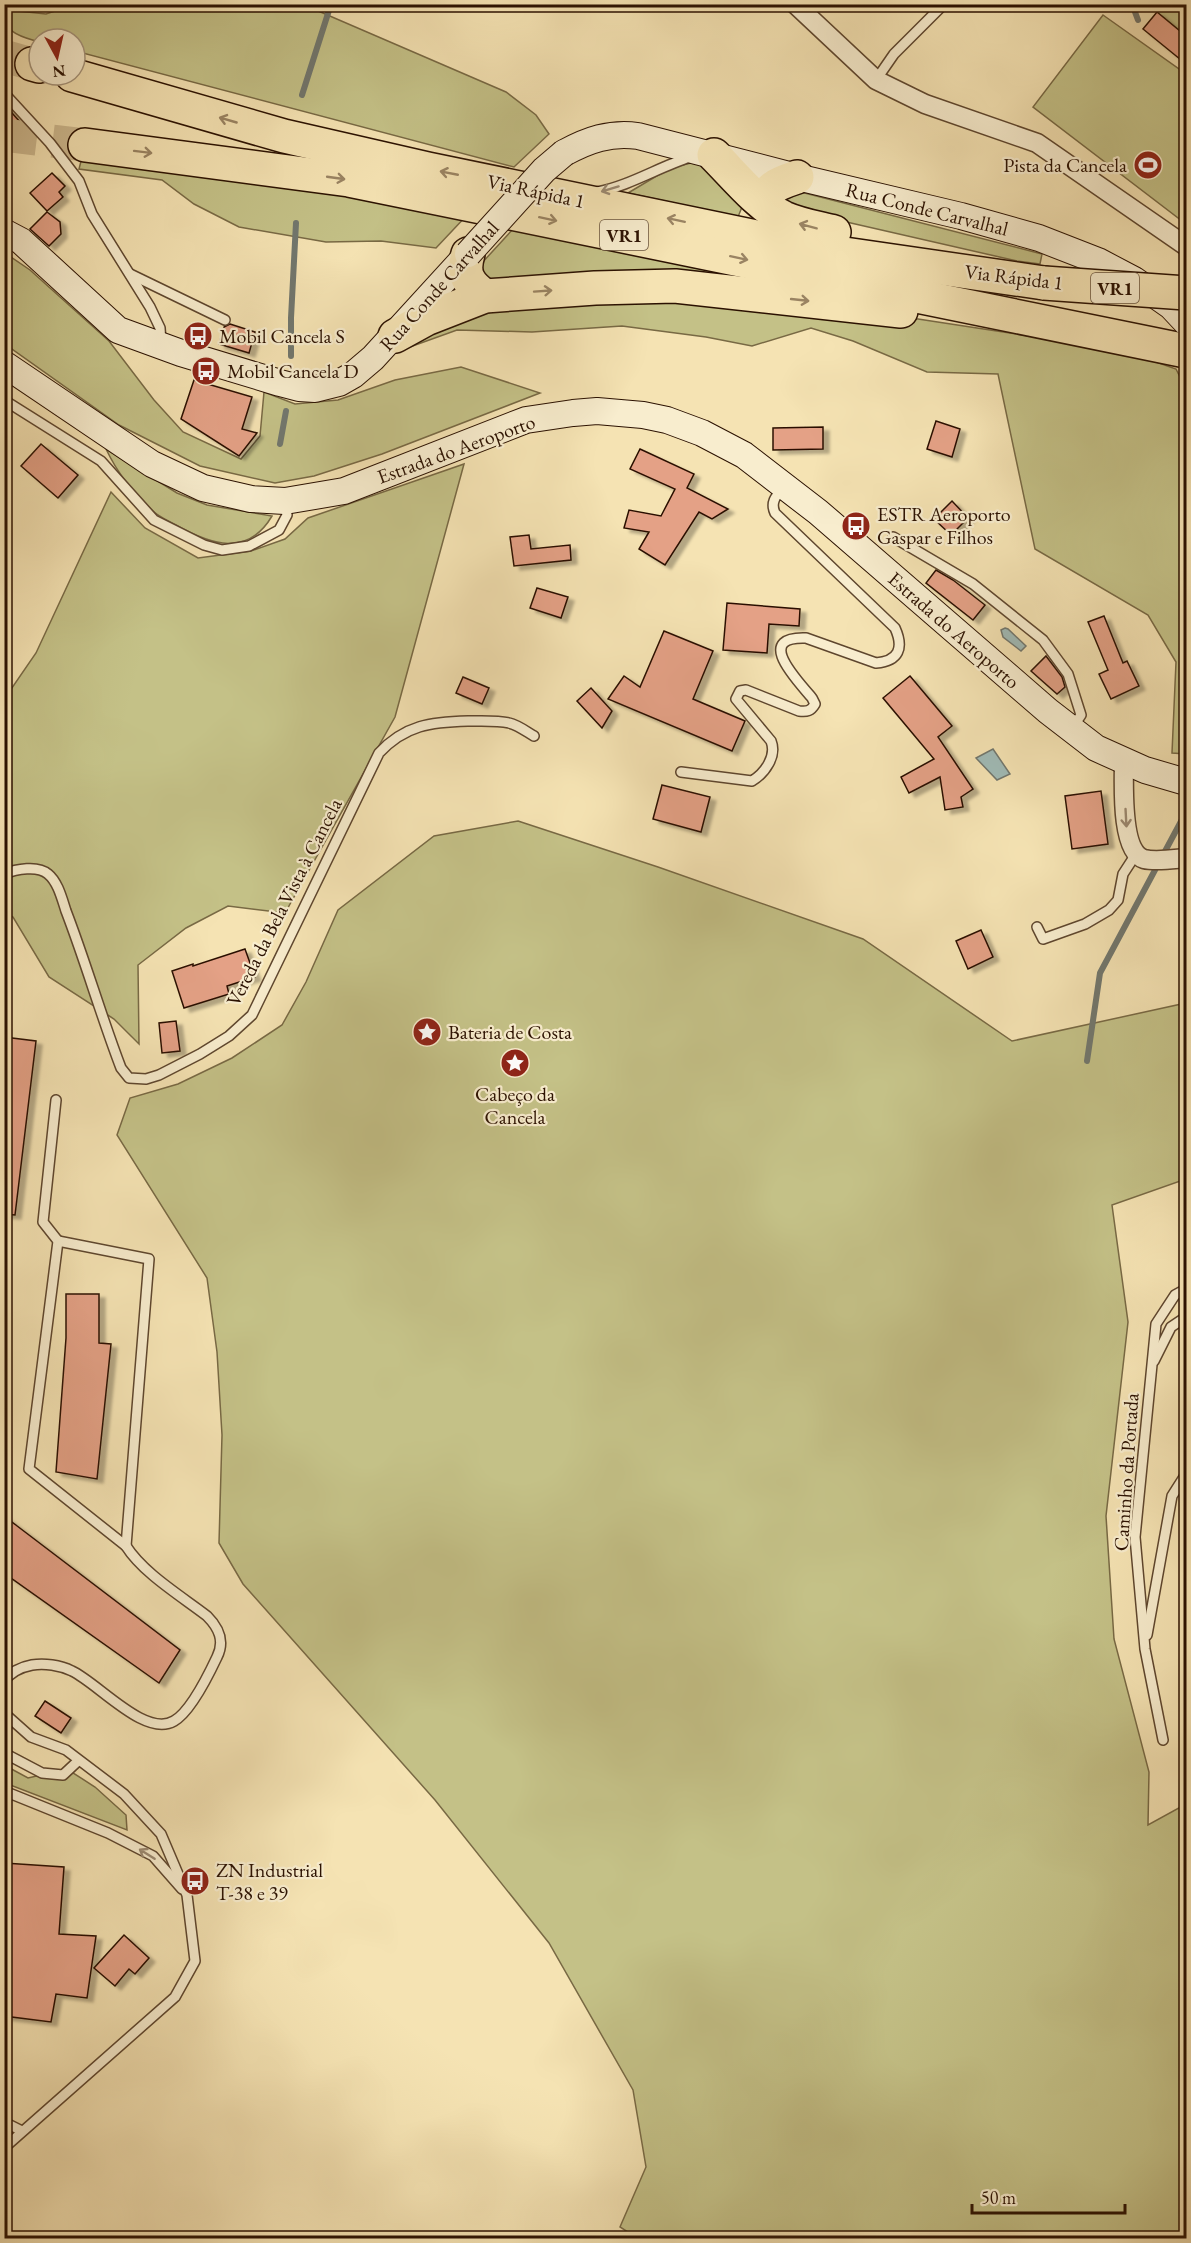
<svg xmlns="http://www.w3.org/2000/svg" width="1191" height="2243" font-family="'EB Garamond',serif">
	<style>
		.green { fill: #c4c187; stroke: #786944; stroke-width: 1.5 }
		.water { fill: #a0bbb7; stroke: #71776e; stroke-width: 1.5 }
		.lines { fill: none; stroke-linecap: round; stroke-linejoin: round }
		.stream { stroke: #71776e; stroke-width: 6 }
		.building { fill: #e4a186; stroke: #2b1101; stroke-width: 1.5; filter: url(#shadow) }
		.highway-tunnel { stroke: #cdb98f; stroke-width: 33; stroke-dasharray: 33 16; stroke-linecap: butt }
		.lane-casing { stroke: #5e462e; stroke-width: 12 }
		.street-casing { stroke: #5e462e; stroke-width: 21 }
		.secondary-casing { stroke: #2b1101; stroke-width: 28 }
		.highway-casing { stroke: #2b1101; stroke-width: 36 }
		.lane { stroke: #f8edce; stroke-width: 9 }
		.street { stroke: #f8edce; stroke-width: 18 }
		.secondary { stroke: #f8edce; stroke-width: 26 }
		.highway { stroke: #f5e3b3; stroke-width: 33 }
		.secondary-bridge-casing { stroke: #2b1101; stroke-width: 28; stroke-linecap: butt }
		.highway-bridge-casing { stroke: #2b1101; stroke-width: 36; stroke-linecap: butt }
		.secondary-bridge { stroke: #f8edce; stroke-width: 26 }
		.highway-bridge { stroke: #f5e3b3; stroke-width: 33 }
		.oneway { stroke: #9a8463 }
		.oneway2 { stroke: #9c8a72 }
		.labels { text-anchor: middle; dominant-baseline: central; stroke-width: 4.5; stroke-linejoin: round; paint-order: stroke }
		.shield { fill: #f8edce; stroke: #68533e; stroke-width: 1.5 }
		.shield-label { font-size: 18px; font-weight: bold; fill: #2b1101 }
		.poi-label { font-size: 20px; fill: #2b1101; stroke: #f8edce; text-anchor: start }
		.street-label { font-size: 20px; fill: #2b1101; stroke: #f8edce }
	</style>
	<defs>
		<filter id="shadow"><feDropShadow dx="6" dy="4" stdDeviation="1.5" flood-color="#0004"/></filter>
	</defs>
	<rect width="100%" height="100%" fill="#f5e3b3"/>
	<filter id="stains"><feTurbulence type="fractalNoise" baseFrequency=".00333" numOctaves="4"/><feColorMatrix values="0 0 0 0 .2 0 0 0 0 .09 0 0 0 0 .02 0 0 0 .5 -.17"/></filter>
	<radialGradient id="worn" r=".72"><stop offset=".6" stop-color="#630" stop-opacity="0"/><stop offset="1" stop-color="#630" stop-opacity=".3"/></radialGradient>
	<g class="green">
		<path d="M73 5 295 4 309 7 506 92 536 115 549 134 514 167 75 51V39H39V42C23 37 0 33 8 10L46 14Z"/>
		<polygon points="1157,5 1186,5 1186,36 1157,12"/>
		<polygon points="1103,15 1186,74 1186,224 1033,107"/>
		<polygon points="83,153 468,214 436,248 381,241 326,242 239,227 194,204 162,180 79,169"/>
		<polygon points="691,163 709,166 744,202 738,217 628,193 670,168"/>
		<polygon points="793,190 1042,254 1040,264 1017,261 829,218 784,203 784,194"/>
		<polygon points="513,229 783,284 496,283 482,278 481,264"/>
		<polygon points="5,253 30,270 109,341 154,400 183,432 241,459 260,436 264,392 295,404 338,400 395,380 461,367 540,393 382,454 314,476 275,483 200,466 119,425 5,344"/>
		<polygon points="687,296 918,319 1122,350 1176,369 1186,389 1186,754 1172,753 1176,662 1148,615 1035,549 998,374 927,372 853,341 811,328 752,346 706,337 622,326 532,332 457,330 382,357 426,327 491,309"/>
		<path d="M106 449 177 493 207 505 272 516C248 557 211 545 176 525 169 521 159 517 153 511 134 494 117 472 106 449Z"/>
		<polygon points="464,464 395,717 285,913 228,906 186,928 138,965 139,1044 114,1019 49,977 13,917 5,912 5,698 36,653 111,492 145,528 198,558 251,551 285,539 308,518"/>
		<polygon points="518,821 658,867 863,939 1012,1041 1186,1003 1186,1179 1112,1205 1128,1322 1106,1516 1114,1639 1149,1772 1148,1825 1186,1804 1186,2238 637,2238 620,2227 646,2167 633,2090 549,1943 435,1800 243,1584 219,1543 222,1435 217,1352 207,1278 117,1135 130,1098 178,1084 232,1058 282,1025 306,982 338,910 434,836"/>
		<polygon points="4,1765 28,1778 67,1769 95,1787 126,1815 127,1830 5,1783"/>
	</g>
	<g class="water">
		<polygon points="1005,628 1008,629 1026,646 1021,651 1003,637 1001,630"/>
		<polygon points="993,749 1010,774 997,780 976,758"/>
	</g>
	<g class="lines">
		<g class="stream">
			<polyline points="1132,4 1138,20"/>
			<polyline points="302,95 331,4"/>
			<polyline points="291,356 291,318 296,223"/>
			<polyline points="280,444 286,411"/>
			<polyline points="1087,1061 1100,973 1186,812"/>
		</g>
	</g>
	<g class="building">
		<polygon points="1157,12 1186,36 1186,64 1143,29"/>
		<polygon points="4,104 28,131 12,144 4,135"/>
		<polygon points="52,173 65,186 59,192 63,197 47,211 30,193"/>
		<polygon points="47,212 60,222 61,234 49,246 30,229"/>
		<polygon points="230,324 255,332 249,353 219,344 224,327"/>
		<polygon points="194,380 252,397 242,429 257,433 239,456 181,419"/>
		<polygon points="936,421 960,429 952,457 927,449"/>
		<polygon points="823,427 823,449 773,450 773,428"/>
		<polygon points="41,444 78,475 58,498 21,466"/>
		<polygon points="640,449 694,474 687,488 728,509 712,519 699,512 665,565 639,549 649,532 624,528 629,510 661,516 675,489 630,469"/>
		<polygon points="952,501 968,518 951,535 934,519"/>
		<polygon points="529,535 531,549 570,545 571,560 514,566 510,537"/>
		<polygon points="936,570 953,580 985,605 973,620 926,583"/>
		<polygon points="537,588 568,597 561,618 530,608"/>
		<polygon points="727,603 800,609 799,626 769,624 767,653 723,650"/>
		<polygon points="1104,616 1123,663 1127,661 1139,686 1111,699 1099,674 1108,670 1088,622"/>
		<polygon points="664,631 713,651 693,699 745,721 732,751 608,699 624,676 640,687"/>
		<polygon points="1046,656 1062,677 1065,687 1057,694 1031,671"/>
		<polygon points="910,676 952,726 938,737 973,789 961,797 963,807 945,810 940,777 909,793 901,777 934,759 883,698"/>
		<polygon points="463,677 489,688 482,704 456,693"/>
		<polygon points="591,688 612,711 602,728 577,701"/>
		<polygon points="662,785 710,797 701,832 653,819"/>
		<polygon points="1101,791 1108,844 1072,849 1065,796"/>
		<polygon points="981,930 993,957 968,969 956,941"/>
		<polygon points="245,949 255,977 227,986 229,994 184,1008 172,971 193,964 193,966"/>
		<polygon points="176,1021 180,1051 162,1053 159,1023"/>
		<polygon points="4,1037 36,1041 15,1215 4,1214"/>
		<polygon points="66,1294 99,1294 99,1343 111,1344 97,1479 56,1472 66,1338"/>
		<polygon points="4,1516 180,1650 159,1683 4,1573"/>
		<polygon points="45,1701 71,1718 61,1733 35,1716"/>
		<polygon points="4,1863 64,1867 59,1934 96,1936 87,1998 56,1994 51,2022 4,2016"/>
		<polygon points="124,1935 149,1958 135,1974 129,1969 115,1986 94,1968"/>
	</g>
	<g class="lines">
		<g class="highway-tunnel">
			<polyline points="4,56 32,64"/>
			<polyline points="4,135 85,145"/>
		</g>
		<g class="lane-casing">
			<g id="lane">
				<polyline points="876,80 894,54 944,4"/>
				<polyline points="4,93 50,143 79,181 92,214 150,307 160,328 161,342"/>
				<path d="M597 192C629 186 659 167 690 157"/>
				<polyline points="130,274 225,320"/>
				<polyline points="4,400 101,461 154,520 204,545 222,550 249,546 279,530 287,515 285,501"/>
				<polyline points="893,537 973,584 1043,640 1068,674 1081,715 1073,727"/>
				<path d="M681 772 752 781C765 773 777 756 771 741L736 699 740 691 746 690 799 711C807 712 811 711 815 704L812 698C798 681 753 636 806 638L876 663C899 661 904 648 895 628L775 513C770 502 776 496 783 488"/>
				<path d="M4 874C16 869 38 865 48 874 58 882 62 899 66 911 86 963 101 1016 121 1068L129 1078 146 1079 159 1075 200 1054 229 1036 252 1015 379 753C405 725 431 722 468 721 481 721 497 720 509 723 518 725 527 732 534 736"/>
				<polyline points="1037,927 1043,939 1085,924 1109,910 1118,900 1123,874 1136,854"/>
				<polyline points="58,1241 149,1259 126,1546"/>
				<polyline points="1154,1361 1171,1327 1186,1317"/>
				<polyline points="1147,1635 1172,1496 1186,1474"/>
				<path d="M4 1681C11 1672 21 1667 32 1665 44 1663 60 1665 72 1671 98 1683 145 1738 174 1721 190 1712 209 1674 217 1657 225 1641 219 1628 207 1616 181 1596 143 1573 126 1546L29 1469 58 1241 43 1222 56 1100"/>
				<polyline points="4,1713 31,1737 66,1750 124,1794 161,1834 187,1895 195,1961 175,1997 4,2148"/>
				<polyline points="1163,1740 1145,1649 1135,1537 1156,1324 1175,1295 1186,1289"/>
				<polyline points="4,1753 42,1773 63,1775 78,1761"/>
				<polyline points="4,1791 108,1833 153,1856 182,1889"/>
				<polyline points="4,2122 22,2131"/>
			</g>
		</g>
		<g class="street-casing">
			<g id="street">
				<polyline points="795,4 876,80 925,104 1037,143 1186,246"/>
				<path d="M1124 761C1124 782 1120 851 1144 859 1156 862 1174 859 1186 858"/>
			</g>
		</g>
		<g class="secondary-casing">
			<g id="secondary">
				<path d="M564 153C588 140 610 132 638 136L797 177 961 216 1039 238 1098 261 1134 280 1171 306 1186 322"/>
				<polyline points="4,232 21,241 118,330 181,353 280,383 299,388 315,389 339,383 353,375 373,358 468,254"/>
				<polyline points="4,364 152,464 203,488 251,499 285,501 344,491 526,420 573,413 597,411 643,415 667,420 702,433 744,455 818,512 1048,711 1096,748 1145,770 1186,782"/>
			</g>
		</g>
		<g class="highway-casing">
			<g id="highway">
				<polyline points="32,64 39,66"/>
				<polyline points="72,75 284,136 428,169 824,251 1044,283"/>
				<polyline points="85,145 349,180 1186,351"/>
				<path d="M714 155C734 175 759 206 784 218 800 225 818 228 834 232"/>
				<path d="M767 206C762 188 782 182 797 177"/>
				<path d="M468 254C462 274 468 284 485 296"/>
				<polyline points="395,336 426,319 485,296 595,288 675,286 901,311"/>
			</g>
		</g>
		<use href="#lane" class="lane"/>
		<use href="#street" class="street"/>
		<use href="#secondary" class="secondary"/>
		<use href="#highway" class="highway"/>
		<g class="secondary-bridge-casing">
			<polyline id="secondary-bridge" points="468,254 544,170 564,153"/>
		</g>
		<g class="highway-bridge-casing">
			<polyline id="highway-bridge" points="1044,283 1186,293"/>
		</g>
		<use href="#secondary-bridge" class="secondary-bridge"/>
		<use href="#highway-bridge" class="highway-bridge"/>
	</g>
	<defs><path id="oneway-shaft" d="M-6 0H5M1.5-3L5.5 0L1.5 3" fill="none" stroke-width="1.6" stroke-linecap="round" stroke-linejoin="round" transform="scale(1.5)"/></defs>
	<g class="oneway">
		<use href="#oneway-shaft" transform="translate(228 120) rotate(-164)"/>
		<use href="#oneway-shaft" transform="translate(143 152) rotate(7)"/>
		<use href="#oneway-shaft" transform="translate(449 173) rotate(-169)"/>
		<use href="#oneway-shaft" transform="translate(336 178) rotate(8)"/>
		<use href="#oneway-shaft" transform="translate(548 219) rotate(12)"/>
		<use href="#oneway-shaft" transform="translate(676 220) rotate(-168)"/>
		<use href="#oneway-shaft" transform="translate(808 226) rotate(-165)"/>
		<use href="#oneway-shaft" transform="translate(739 258) rotate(12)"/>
		<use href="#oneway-shaft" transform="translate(543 291) rotate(-4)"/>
		<use href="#oneway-shaft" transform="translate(800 300) rotate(6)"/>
	</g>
	<g class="oneway2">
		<use href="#oneway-shaft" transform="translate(610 189) rotate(163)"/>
		<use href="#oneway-shaft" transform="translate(1126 818) rotate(87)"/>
		<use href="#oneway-shaft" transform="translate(147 1854) rotate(-148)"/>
	</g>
	<defs>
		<g id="stadium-disc" transform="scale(1.5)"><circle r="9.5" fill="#8f2418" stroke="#f8edce"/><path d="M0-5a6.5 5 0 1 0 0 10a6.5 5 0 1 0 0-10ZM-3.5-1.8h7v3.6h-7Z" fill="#fff"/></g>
		<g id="bus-disc" transform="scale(1.5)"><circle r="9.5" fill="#8f2418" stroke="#f8edce"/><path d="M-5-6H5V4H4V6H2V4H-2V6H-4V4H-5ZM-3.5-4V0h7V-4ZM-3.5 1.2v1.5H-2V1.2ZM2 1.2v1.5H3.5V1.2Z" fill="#fff"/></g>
		<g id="sight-disc" transform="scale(1.5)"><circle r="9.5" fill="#8f2418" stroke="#f8edce"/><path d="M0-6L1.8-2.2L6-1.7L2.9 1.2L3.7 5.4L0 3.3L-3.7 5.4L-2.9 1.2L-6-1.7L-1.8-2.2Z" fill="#fff"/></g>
	</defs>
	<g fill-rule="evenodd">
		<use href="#stadium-disc" x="1148" y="165"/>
		<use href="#bus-disc" x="198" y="336"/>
		<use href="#bus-disc" x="206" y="371"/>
		<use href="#bus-disc" x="856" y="526"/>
		<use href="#sight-disc" x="427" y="1032"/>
		<use href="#sight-disc" x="515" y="1063"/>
		<use href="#bus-disc" x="195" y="1881"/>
	</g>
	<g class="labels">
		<g class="shield">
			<rect x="600" y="220" width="48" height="30" rx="4.5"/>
			<rect x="1091" y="273" width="48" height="30" rx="4.5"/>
		</g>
		<g class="shield-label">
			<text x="624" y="235">VR1</text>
			<text x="1115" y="288">VR1</text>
		</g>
		<g class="poi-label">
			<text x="1127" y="165" text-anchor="end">Pista da Cancela</text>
			<text x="219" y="336">Mobil Cancela S</text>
			<text x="227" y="371">Mobil Cancela D</text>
			<text x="877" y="514">ESTR Aeroporto<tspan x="877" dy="23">Gaspar e Filhos</tspan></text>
			<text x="448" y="1032">Bateria de Costa</text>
			<text x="515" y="1094" text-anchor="middle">Cabeço da<tspan x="515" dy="23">Cancela</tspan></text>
			<text x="216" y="1870">ZN Industrial<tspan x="216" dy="23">T-38 e 39</tspan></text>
		</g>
		<g class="street-label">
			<text transform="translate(536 191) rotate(12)">Via Rápida 1</text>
			<text transform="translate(927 209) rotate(14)">Rua Conde Carvalhal</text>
			<text transform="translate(1014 277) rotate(7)">Via Rápida 1</text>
			<text transform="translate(439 286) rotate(-48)">Rua Conde Carvalhal</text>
			<text transform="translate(456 449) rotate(-20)">Estrada do Aeroporto</text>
			<text transform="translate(954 630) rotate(41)">Estrada do Aeroporto</text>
			<text transform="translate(284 902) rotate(-63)">Vereda da Bela Vista à Cancela</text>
			<text transform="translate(1126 1472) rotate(-86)">Caminho da Portada</text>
		</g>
	</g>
	<rect width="1191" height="2243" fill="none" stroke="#f5e3b3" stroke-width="24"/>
	<rect x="6" y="6" width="1179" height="2231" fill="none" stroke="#2b1101" stroke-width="3"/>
	<rect x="12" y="12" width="1167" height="2219" fill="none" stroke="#2b1101" stroke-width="1.5"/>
	<g transform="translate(57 57) rotate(172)"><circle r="28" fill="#f8edce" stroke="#a6957c" stroke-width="1.5"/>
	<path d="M0-4.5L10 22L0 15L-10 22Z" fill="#8f2418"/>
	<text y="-9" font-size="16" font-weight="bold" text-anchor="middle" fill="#2b1101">N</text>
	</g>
	<path d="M972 2204v9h153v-9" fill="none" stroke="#2b1101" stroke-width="3"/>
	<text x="981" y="2204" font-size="18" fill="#2b1101" stroke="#f8edce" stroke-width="4.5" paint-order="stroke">50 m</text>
	<rect width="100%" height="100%" filter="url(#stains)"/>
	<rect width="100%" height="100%" fill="url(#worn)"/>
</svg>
